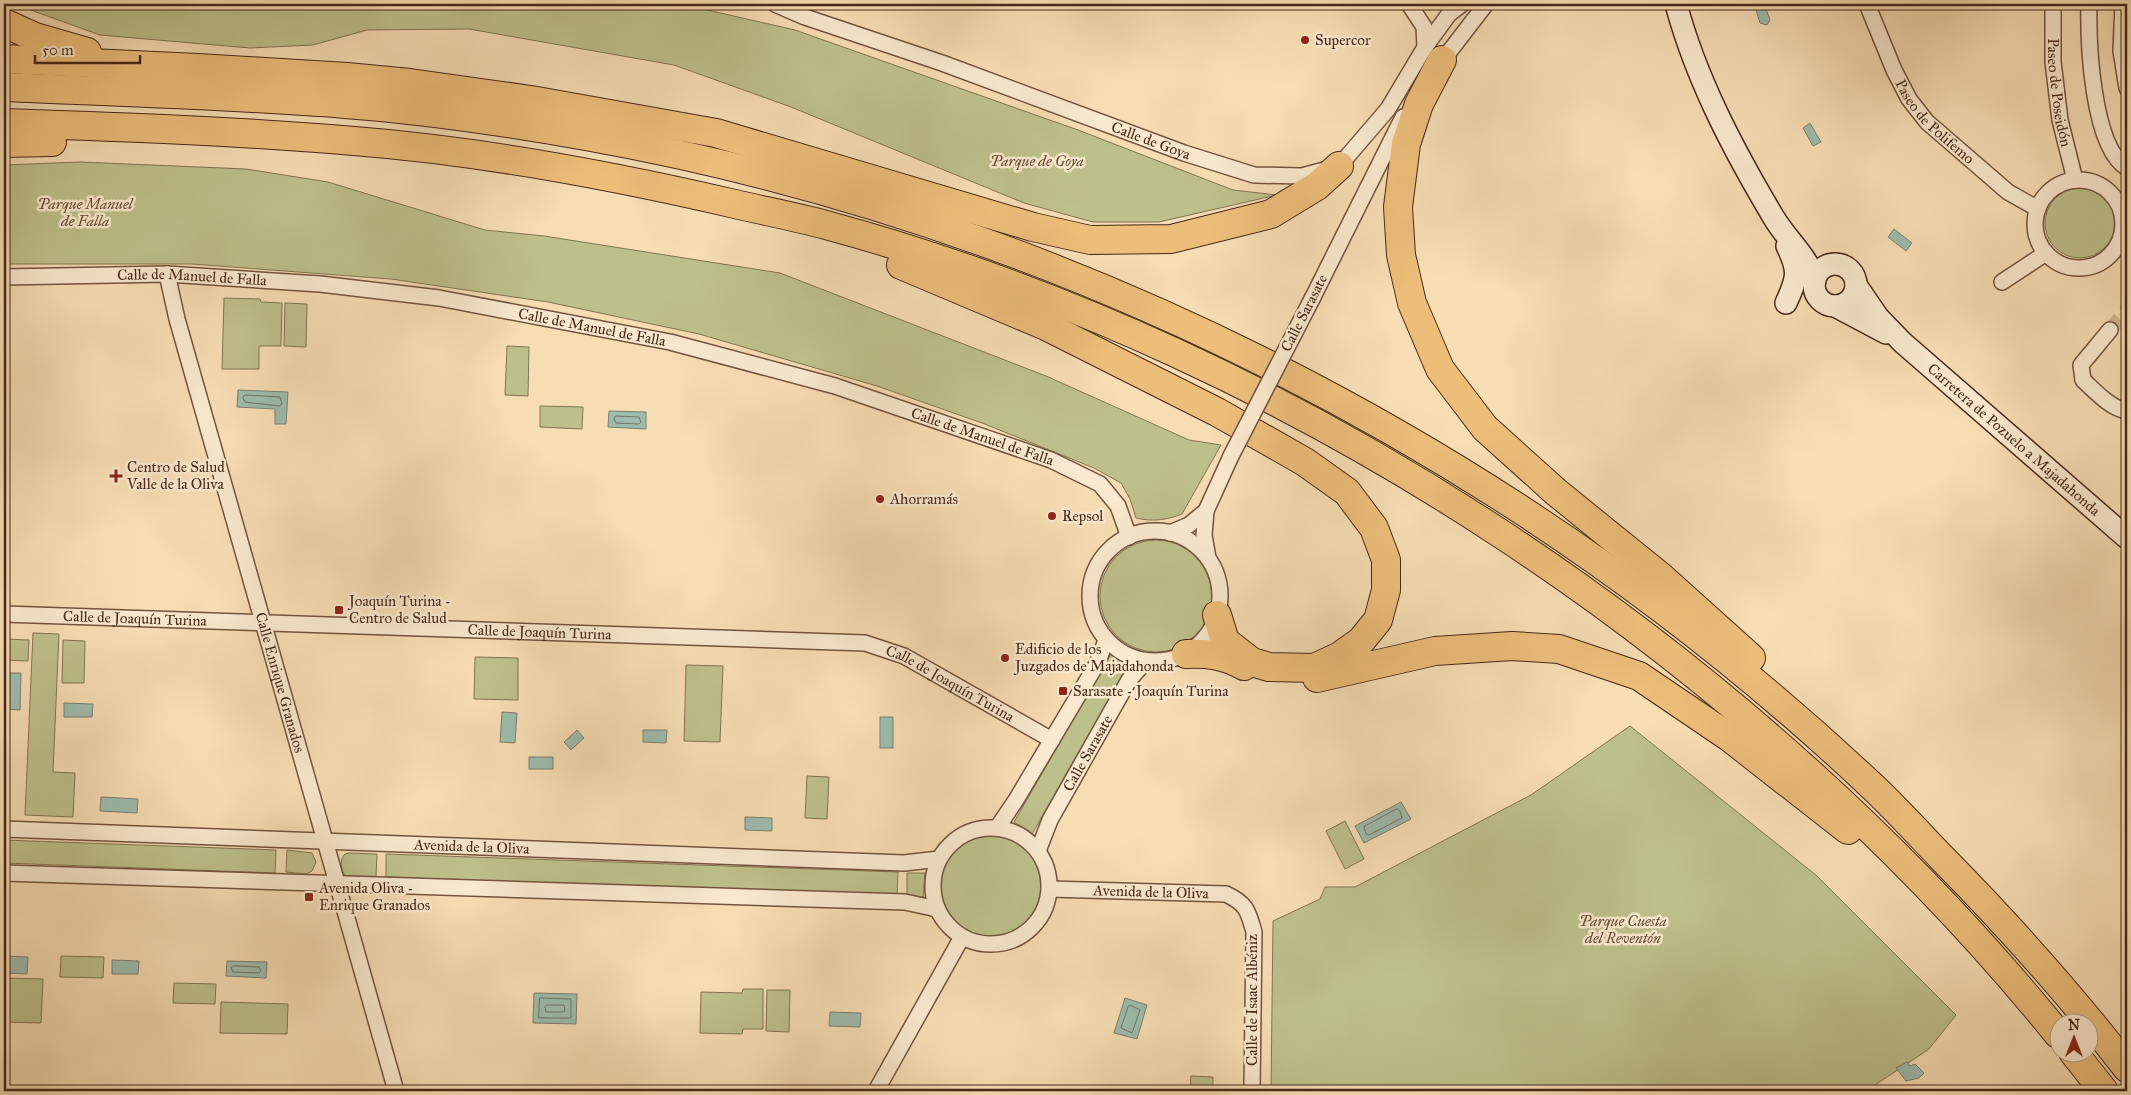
<svg xmlns="http://www.w3.org/2000/svg" width="2131" height="1095" font-family="'IM FELL Great Primer',serif">
	<style>
		.green { fill: #bec08c; stroke: #827452 }
		.water { fill: #9dbcae; stroke: #7b8072 }
		.lines { fill: none; stroke-linecap: round; stroke-linejoin: round }
		.shore { stroke: #727263; stroke-width: 1 }
		.street-tunnel { stroke: #d4b995; stroke-width: 15; stroke-dasharray: 15 8; stroke-linecap: butt }
		.street-casing { stroke: #73543f; stroke-width: 18 }
		.secondary-casing { stroke: #472718; stroke-width: 24 }
		.highway-casing { stroke: #472718; stroke-width: 30 }
		.street { stroke: #fae9ce; stroke-width: 15 }
		.secondary { stroke: #fae9ce; stroke-width: 21 }
		.highway { stroke: #ecbe7a; stroke-width: 28 }
		.street-bridge-casing { stroke: #73543f; stroke-width: 18; stroke-linecap: butt }
		.street-bridge { stroke: #fae9ce; stroke-width: 15 }
		.poi-dot { fill: #8f2418; stroke: #fae9ce; stroke-width: 2 }
		.labels { text-anchor: middle; dominant-baseline: central; stroke-width: 5; stroke-linejoin: round; paint-order: stroke }
		.poi-label { font-size: 15px; fill: #472718; stroke: #fae9ce; text-anchor: start }
		.street-label { font-size: 15px; fill: #472718; stroke: #fae9ce }
		.park-label { font-size: 15px; font-style: italic; fill: #654d35; stroke: #fae9ce }
	</style>
	<rect width="100%" height="100%" fill="#f7ddb4"/>
	<filter id="stains"><feTurbulence type="fractalNoise" baseFrequency=".004" numOctaves="4"/><feColorMatrix values="0 0 0 0 .2 0 0 0 0 .09 0 0 0 0 .02 0 0 0 .5 -.17"/></filter>
	<radialGradient id="worn" r=".72"><stop offset=".6" stop-color="#630" stop-opacity="0"/><stop offset="1" stop-color="#630" stop-opacity=".3"/></radialGradient>
	<g class="green">
		<polygon points="14,4 681,4 795,30 1078,130 1233,190 1277,195 1159,222 1093,222 1024,203 791,107 674,65 469,29 367,30 313,45 250,48 100,35"/>
		<path d="M80 162 246 169 328 182 485 230 544 236 780 273 1046 376 1189 440 1221 445 1182 514C1167 520 1152 522 1136 518L1130 499 1121 483 1094 468 982 423 877 386 699 334 548 302 391 279 192 264H4V165Z"/>
		<circle cx="2080" cy="223" r="35"/>
		<polygon points="224,298 260,299 261,302 282,303 281,346 259,346 259,369 222,369"/>
		<polygon points="285,303 307,304 306,347 284,346"/>
		<polygon points="507,346 529,347 528,396 505,395"/>
		<polygon points="540,406 583,407 582,429 540,427"/>
		<circle cx="1156" cy="596" r="56"/>
		<polygon points="33,633 59,634 53,772 75,773 73,817 25,815"/>
		<polygon points="4,639 29,640 28,661 4,660"/>
		<polygon points="63,640 85,641 84,683 62,683"/>
		<polygon points="1111,654 1129,664 1032,834 1014,822"/>
		<polygon points="475,657 518,658 518,700 474,699"/>
		<polygon points="686,665 723,666 720,742 684,741"/>
		<polygon points="1630,726 1817,876 1956,1015 1929,1049 1866,1091 1271,1091 1273,921 1320,899 1325,887 1355,887 1531,795"/>
		<polygon points="807,776 829,777 827,819 805,818"/>
		<polygon points="1345,821 1364,859 1345,869 1326,831"/>
		<circle cx="990" cy="886" r="51"/>
		<polygon points="4,840 276,850 275,873 4,863"/>
		<polygon points="287,850 312,853 316,862 312,871 306,874 286,872"/>
		<path d="M349 853 377 854 376 877 345 876C341 869 339 860 345 854Z"/>
		<polygon points="386,854 898,872 897,896 386,877"/>
		<polygon points="907,873 925,873 923,897 907,896"/>
		<polygon points="61,956 104,957 103,978 60,977"/>
		<polygon points="4,978 43,979 41,1023 4,1022"/>
		<polygon points="174,983 216,984 215,1004 173,1003"/>
		<polygon points="743,989 763,989 763,1029 743,1029 742,1034 700,1033 701,992 742,993"/>
		<polygon points="767,990 790,990 789,1032 766,1031"/>
		<polygon points="221,1002 288,1004 287,1034 220,1033"/>
		<polygon points="1191,1076 1213,1077 1213,1091 1190,1091"/>
	</g>
	<g class="water">
		<polygon points="1758,4 1765,6 1770,20 1767,25 1760,23 1756,10"/>
		<polygon points="1810,123 1821,142 1813,146 1803,128"/>
		<polygon points="1894,229 1912,243 1906,251 1888,237"/>
		<polygon points="238,390 288,392 286,424 275,424 275,409 237,407"/>
		<polygon points="609,411 646,412 646,429 608,427"/>
		<polygon points="4,673 21,673 20,710 4,709"/>
		<polygon points="64,703 93,704 92,717 64,717"/>
		<polygon points="502,712 517,713 515,743 500,742"/>
		<rect x="880" y="717" width="13" height="31"/>
		<polygon points="577,730 584,738 571,750 564,742"/>
		<polygon points="643,730 667,730 666,743 643,742"/>
		<rect x="529" y="757" width="24" height="12"/>
		<polygon points="101,797 138,799 137,813 100,811"/>
		<polygon points="1401,802 1411,819 1364,843 1355,826"/>
		<polygon points="745,817 772,818 772,831 745,830"/>
		<polygon points="4,956 28,957 27,974 4,973"/>
		<polygon points="112,960 139,961 138,974 112,974"/>
		<polygon points="227,961 267,962 266,978 226,976"/>
		<polygon points="534,993 577,994 576,1024 533,1023"/>
		<polygon points="1125,998 1147,1005 1137,1039 1114,1033"/>
		<polygon points="830,1012 861,1013 860,1027 829,1026"/>
		<polygon points="1907,1062 1910,1066 1915,1064 1924,1073 1919,1078 1906,1081 1896,1068"/>
	</g>
	<g class="lines">
		<g class="shore">
			<polygon points="245,395 280,397 282,404 279,406 245,402 243,398"/>
			<polygon points="616,416 639,417 641,422 639,424 616,423 614,419"/>
			<polygon points="1397,809 1400,811 1402,818 1369,835 1366,834 1364,827"/>
			<polygon points="234,966 259,967 261,971 259,973 233,972 231,968"/>
			<polygon points="540,998 571,999 571,1018 539,1018"/>
			<polygon points="547,1005 564,1005 565,1011 563,1012 546,1012 545,1007"/>
			<polygon points="1130,1005 1140,1010 1132,1033 1121,1028 1128,1007"/>
		</g>
		<polyline class="street-tunnel" points="2110,330 2127,310"/>
		<g class="street-casing">
			<g id="street">
				<path id="s1" d="M775 4 805 17 942 63 1184 153 1254 175 1302 176 1339 166 1388 109 1425 47 1449 14 1462 4"/>
				<polyline points="1409,4 1424,27 1425,47"/>
				<path id="s2" d="M1867 4 1894 70 1909 99 1927 122 2008 192 2038 209"/>
				<path id="s3" d="M2053 4V62L2060 120 2075 180"/>
				<path d="M2089 4C2088 42 2092 147 2127 168"/>
				<polyline points="2123,4 2121,51 2127,88"/>
				<polyline points="1439,65 1486,4"/>
				<circle cx="2079" cy="224" r="44"/>
				<path id="s4" d="M167 274 177 319 396 1091"/>
				<path id="s5" d="M4 277 167 274 320 284 439 298 670 342 835 386 1051 460 1100 484 1118 506 1129 537"/>
				<polyline points="2002,282 2046,253"/>
				<polyline points="1313,297 1403,117"/>
				<path d="M2110 330 2081 365 2083 380C2095 391 2111 409 2127 411"/>
				<circle cx="1155" cy="596" r="65"/>
				<polyline points="1170,533 1189,525 1206,511"/>
				<polyline points="1208,558 1204,535 1206,511 1231,456"/>
				<path id="s6" d="M4 614 865 643 904 656 1052 740"/>
				<circle cx="991" cy="886" r="58"/>
				<polyline points="997,828 1016,800 1098,662 1106,640"/>
				<path id="s7" d="M4 829 904 863 939 859"/>
				<path id="s8" d="M1038 851 1050 820 1129 680 1146 661"/>
				<polyline points="4,873 905,902 937,909"/>
				<path id="s9" d="M1050 889 1226 894C1247 904 1248 911 1254 932L1252 1091"/>
				<polyline points="876,1091 962,937"/>
			</g>
		</g>
		<g class="secondary-casing">
			<g id="secondary">
				<path d="M1676 4C1696 79 1734 151 1774 218 1787 240 1807 255 1815 281"/>
				<circle cx="1835" cy="285" r="21"/>
				<path id="s10" d="M1856 285 1878 317 1902 342 2127 538"/>
				<path d="M1786 303C1798 277 1799 271 1787 246"/>
				<polyline points="1835,306 1886,333"/>
			</g>
		</g>
		<g class="highway-casing">
			<g id="highway">
				<polyline points="4,23 35,37 87,52"/>
				<polyline points="4,59 198,68 347,77 410,83 531,100 716,133 1033,227 1090,240 1171,239 1271,214 1317,186 1339,166"/>
				<polyline points="1442,60 1419,104 1406,144 1398,207 1401,255 1412,303 1440,369 1485,428 1556,492 1661,577 1751,658"/>
				<path d="M4 87C117 92 231 95 345 104 425 110 507 122 586 136 1066 222 1520 454 1874 788 1897 810 1919 834 1942 858 2007 924 2070 994 2127 1068"/>
				<path d="M4 123C121 127 238 131 354 141 482 151 610 175 735 204 765 211 796 217 826 225 1298 353 1751 656 2058 1034"/>
				<polyline points="4,143 52,142"/>
				<polyline points="901,265 1046,326 1217,412 1305,462 1347,492 1374,528 1386,560 1386,590 1378,620 1361,641 1340,656 1314,668 1269,667 1252,662 1225,641 1217,615"/>
				<path d="M1186 654C1208 653 1224 655 1244 666"/>
				<polyline points="1317,678 1435,651 1512,646 1559,649 1639,676 1729,737 1848,830"/>
				<polyline points="2073,1052 2104,1091"/>
			</g>
		</g>
		<use href="#street" class="street"/>
		<use href="#secondary" class="secondary"/>
		<use href="#highway" class="highway"/>
		<g class="street-bridge-casing">
			<polyline id="street-bridge" points="1231,456 1313,297"/>
		</g>
		<use href="#street-bridge" class="street-bridge"/>
	</g>
	<g class="poi-dot">
		<circle cx="1305" cy="40" r="5"/>
		<path d="M113.5 468.5h5v5h5v5h-5v5h-5v-5h-5v-5h5z"/>
		<circle cx="880" cy="499" r="5"/>
		<circle cx="1052" cy="516" r="5"/>
		<rect x="334" y="605" width="10" height="10" rx="2.5"/>
		<circle cx="1005" cy="658" r="5"/>
		<rect x="1058" y="686" width="10" height="10" rx="2.5"/>
		<rect x="304" y="892" width="10" height="10" rx="2.5"/>
	</g>
	<g class="labels">
		<g class="poi-label">
			<text x="1315" y="40">Supercor</text>
			<text x="127" y="467">Centro de Salud<tspan x="127" dy="17">Valle de la Oliva</tspan></text>
			<text x="890" y="499">Ahorramás</text>
			<text x="1062" y="516">Repsol</text>
			<text x="349" y="601">Joaquín Turina -<tspan x="349" dy="17">Centro de Salud</tspan></text>
			<text x="1015" y="649">Edificio de los<tspan x="1015" dy="17">Juzgados de Majadahonda</tspan></text>
			<text x="1073" y="691">Sarasate - Joaquín Turina</text>
			<text x="319" y="888">Avenida Oliva -<tspan x="319" dy="17">Enrique Granados</tspan></text>
		</g>
		<g class="street-label">
			<text stroke="none"><textPath href="#s3" startOffset="89">Paseo de Poseidón</textPath></text>
			<text stroke="none"><textPath href="#s2" startOffset="138">Paseo de Polifemo</textPath></text>
			<text stroke="none"><textPath href="#s1" startOffset="400">Calle de Goya</textPath></text>
			<text stroke="none"><textPath href="#s5" startOffset="188">Calle de Manuel de Falla</textPath></text>
			<text transform="translate(1304 313) rotate(-63)">Calle Sarasate</text>
			<text stroke="none"><textPath href="#s5" startOffset="592">Calle de Manuel de Falla</textPath></text>
			<text stroke="none"><textPath href="#s5" startOffset="998">Calle de Manuel de Falla</textPath></text>
			<text stroke="none"><textPath href="#s10" startOffset="222">Carretera de Pozuelo a Majadahonda</textPath></text>
			<text stroke="none"><textPath href="#s6" startOffset="131">Calle de Joaquín Turina</textPath></text>
			<text stroke="none"><textPath href="#s6" startOffset="536">Calle de Joaquín Turina</textPath></text>
			<text stroke="none"><textPath href="#s4" startOffset="424">Calle Enrique Granados</textPath></text>
			<text stroke="none"><textPath href="#s6" startOffset="956">Calle de Joaquín Turina</textPath></text>
			<text stroke="none"><textPath href="#s8" startOffset="110">Calle Sarasate</textPath></text>
			<text stroke="none"><textPath href="#s7" startOffset="468">Avenida de la Oliva</textPath></text>
			<text stroke="none"><textPath href="#s9" startOffset="101">Avenida de la Oliva</textPath></text>
			<text transform="translate(1252 1000) rotate(-90)">Calle de Isaac Albéniz</text>
		</g>
		<g class="park-label">
			<text x="1037" y="161">Parque de Goya</text>
			<text x="85" y="204">Parque Manuel<tspan x="85" dy="17">de Falla</tspan></text>
			<text x="1623" y="921">Parque Cuesta<tspan x="1623" dy="17">del Reventón</tspan></text>
		</g>
	</g>
	<rect width="2131" height="1095" fill="none" stroke="#f7ddb4" stroke-width="20"/>
	<rect x="5" y="5" width="2121" height="1085" fill="none" stroke="#472718" stroke-width="2.5"/>
	<rect x="10" y="10" width="2111" height="1075" fill="none" stroke="#472718"/>
	<g transform="translate(2074 1038)"><circle r="24" fill="#fae9ce" stroke="#b29b85"/>
	<path d="M0-4L9 19L0 12L-9 19Z" fill="#8f2418"/>
	<text y="-8" font-size="14" font-weight="bold" text-anchor="middle" fill="#472718">N</text>
	</g>
	<path d="M35 55v8h105v-8" fill="none" stroke="#472718" stroke-width="2.5"/>
	<text x="42" y="55" font-size="15" fill="#472718" stroke="#fae9ce" stroke-width="4" paint-order="stroke">50 m</text>
	<rect width="100%" height="100%" filter="url(#stains)"/>
	<rect width="100%" height="100%" fill="url(#worn)"/>
</svg>
